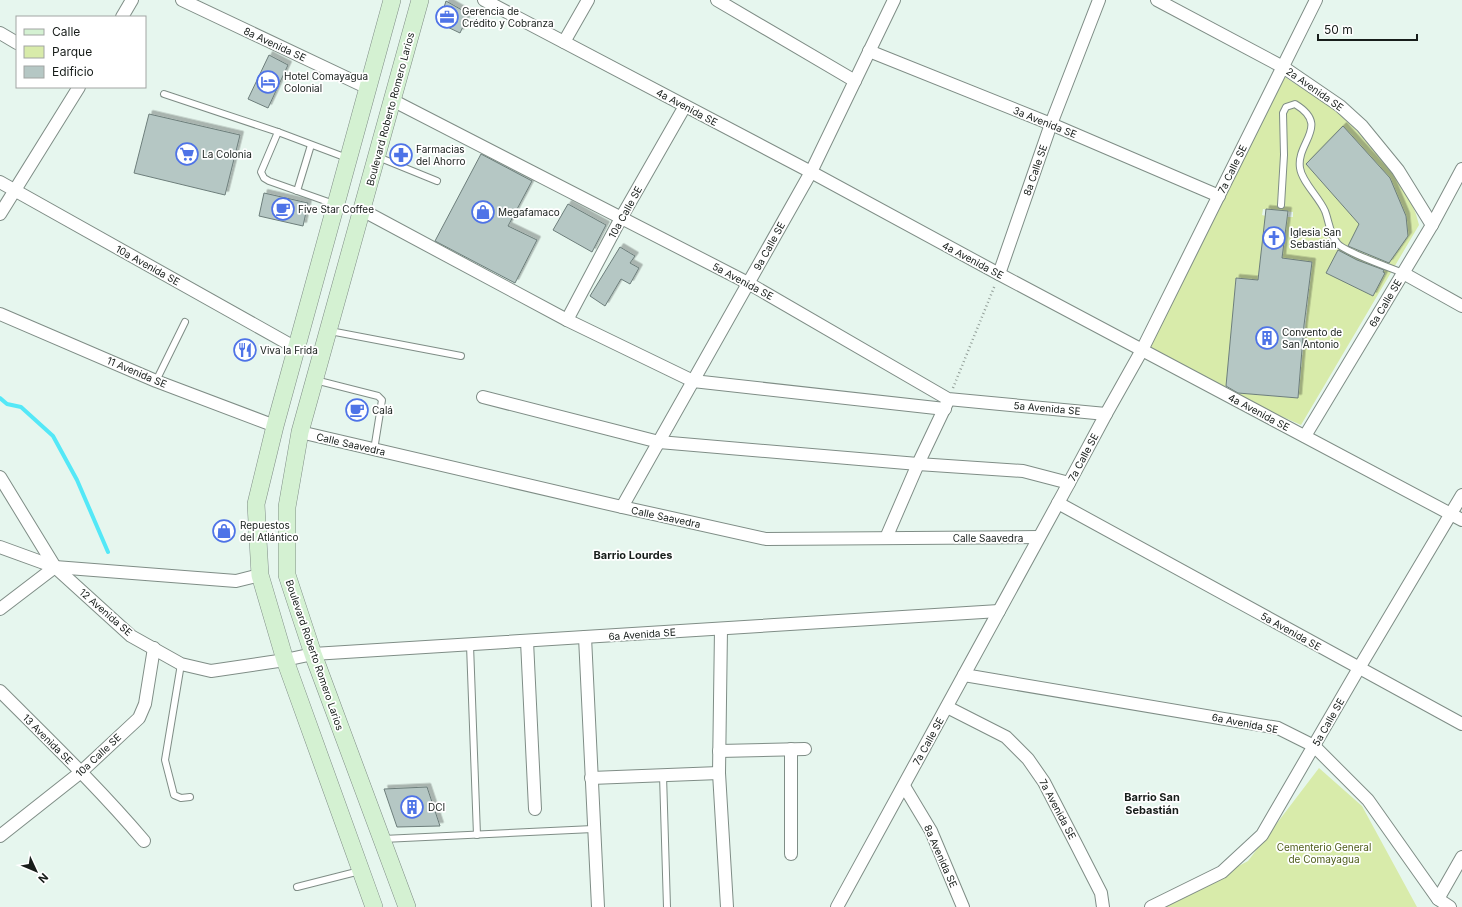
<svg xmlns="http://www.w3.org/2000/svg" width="1462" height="907" font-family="Inter,sans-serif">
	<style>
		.green { fill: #d8ebaa }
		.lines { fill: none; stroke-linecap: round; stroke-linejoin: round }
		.stream { stroke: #54e8f7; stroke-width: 4 }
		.building { fill: #b5c7c4; stroke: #6d7e7b; filter: url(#shadow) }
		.service-casing { stroke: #7f8d86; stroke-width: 8 }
		.minor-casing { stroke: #7f8d86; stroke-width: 14 }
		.secondary-casing { stroke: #7f8d86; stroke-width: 18 }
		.path { stroke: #929e98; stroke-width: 2.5; stroke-dasharray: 1 3; stroke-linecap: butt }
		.service { stroke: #fff; stroke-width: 6 }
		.minor { stroke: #fff; stroke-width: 12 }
		.secondary { stroke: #d4f1d2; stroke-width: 17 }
		.labels { text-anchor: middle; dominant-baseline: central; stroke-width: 3.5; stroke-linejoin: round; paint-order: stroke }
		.poi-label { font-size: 10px; fill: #171d1a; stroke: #fff; text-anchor: start }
		.street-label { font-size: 10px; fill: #171d1a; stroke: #fff }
		.park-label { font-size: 10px; fill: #4c5b18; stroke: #fff }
		.neighbourhood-label { font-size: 11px; font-weight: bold; fill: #171d1a; stroke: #fff }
	</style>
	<defs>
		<filter id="shadow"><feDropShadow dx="3.5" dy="-3.5" stdDeviation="0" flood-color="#0004"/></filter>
	</defs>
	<rect width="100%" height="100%" fill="#e6f6ee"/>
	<g class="green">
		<path d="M1282 75C1298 86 1315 95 1330 107 1361 130 1412 186 1419 225L1301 425 1226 392 1298 398 1312 262 1282 258 1287 217H1293V212L1263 209 1262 215 1266 216 1258 280 1236 278 1226 391 1147 348Z"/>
		<polygon points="1319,768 1362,806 1417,907 1162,907 1248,861"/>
	</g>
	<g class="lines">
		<polyline class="stream" points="0,398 7,404 21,407 53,436 77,480 108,552"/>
	</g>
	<g class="building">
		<polygon points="446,1 469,14 460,33 439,23"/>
		<polygon points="269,55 288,65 268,108 248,99"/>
		<polygon points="149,114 240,135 225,195 134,173"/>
		<polygon points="1343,126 1390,178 1406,216 1408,236 1389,263 1348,246 1359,224 1306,164"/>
		<polygon points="481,154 532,181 508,226 537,240 515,283 435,241"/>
		<polygon points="264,193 308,203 303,226 259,216"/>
		<polygon points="568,204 606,225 592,252 553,230"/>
		<polygon points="1266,209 1288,211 1282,258 1312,262 1304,325 1298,398 1238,393 1226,386 1236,278 1258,280"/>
		<polygon points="620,247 635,256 630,263 639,268 630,284 621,279 605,306 590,296"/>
		<polygon points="1338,250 1357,260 1384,270 1383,272 1385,273 1373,296 1326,273"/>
		<polygon points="427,787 440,826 397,827 384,789"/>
	</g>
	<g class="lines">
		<g class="service-casing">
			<g id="service">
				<polyline points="164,94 278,132 347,158"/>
				<polyline points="278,132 261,172 264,178 269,181 334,204"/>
				<polyline points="378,157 437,181"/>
				<polyline points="297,191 311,145"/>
				<path d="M1281 205 1284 155 1283 113 1286 107 1295 104C1331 126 1296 142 1300 168 1302 182 1319 197 1325 211 1329 221 1330 236 1338 244 1347 253 1389 267 1403 273"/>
				<polyline points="330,331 461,356"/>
				<polyline points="315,380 378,396 382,400 374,450"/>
				<polyline points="156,381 185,322"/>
				<polyline points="470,645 477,835"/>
				<polyline points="181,664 165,760 174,795 181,798 190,797"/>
				<polyline points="663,775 667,907"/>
				<polyline points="383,839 593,829"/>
				<polyline points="297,887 360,871"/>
			</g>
		</g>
		<g class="minor-casing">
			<g id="minor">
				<polyline points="182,0 368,88"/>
				<polyline points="484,0 811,172 999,274 1462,520"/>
				<polyline points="717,0 855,81"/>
				<polyline points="1157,0 1283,67 1340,106 1362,126 1398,170 1432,225"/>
				<polyline points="122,17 132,0"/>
				<polyline points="0,33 17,43"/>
				<polyline points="564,42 588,0"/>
				<polyline points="869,51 1051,124 1219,196"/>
				<polyline points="392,100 748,283 948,399 1106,414"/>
				<polyline points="0,182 296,348"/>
				<polyline points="362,210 567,320 693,381 945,409"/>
				<polyline points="0,214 79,87"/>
				<polyline points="1403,273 1462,306"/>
				<polyline points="999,274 1051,124 1099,0"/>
				<polyline points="0,314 156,381 275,426"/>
				<polyline points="567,320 621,218 685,106"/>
				<polyline points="483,397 659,442 918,464 1023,471 1069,483"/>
				<polyline points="300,432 622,507 766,539 1039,537"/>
				<polyline points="1305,436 1432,225 1462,169"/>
				<polyline points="0,477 55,567 131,636 181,664 211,671 285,660 313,654 999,611"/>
				<polyline points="1058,503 1462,724"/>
				<polyline points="622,507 811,172 894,0"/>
				<polyline points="886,538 918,464 947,403"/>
				<polyline points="0,547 55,567 236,581 260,575"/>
				<polyline points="0,609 55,567"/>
				<polyline points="721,629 719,773 727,907"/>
				<polyline points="585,637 598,907"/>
				<polyline points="527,641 535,809"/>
				<polyline points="964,675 1278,728 1314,746 1368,800 1438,899 1450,907"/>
				<path d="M0 691C49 740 99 788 144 841"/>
				<polyline points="947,707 1006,737 1028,759 1044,782 1076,844 1101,893 1103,907"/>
				<polyline points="719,751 805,749"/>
				<polyline points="591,778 719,773"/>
				<polyline points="904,786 931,831 963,907"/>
				<polyline points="0,836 81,772 139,718 145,704 154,648"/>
				<polyline points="791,854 791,749"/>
				<polyline points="1438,899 1462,857"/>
				<polyline points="837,907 1069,483 1106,414 1142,350 1316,0"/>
				<polyline points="1151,907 1222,872 1262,835 1359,668 1462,495"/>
			</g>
		</g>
		<g class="secondary-casing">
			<g id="secondary">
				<polyline points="374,907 285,660 260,575 256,504 275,426 392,0"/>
				<polyline points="407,907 313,654 287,575 287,507 300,432 420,0"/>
			</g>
		</g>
		<polyline class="path" points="953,388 995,285"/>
		<use href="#service" class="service"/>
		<use href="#minor" class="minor"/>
		<use href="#secondary" class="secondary"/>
	</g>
	<defs>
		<g id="office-ring" transform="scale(1.15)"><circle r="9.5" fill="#fff" stroke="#4e73e7" stroke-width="1.5"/><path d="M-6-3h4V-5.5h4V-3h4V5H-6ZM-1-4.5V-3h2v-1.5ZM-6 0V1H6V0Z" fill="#4e73e7"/></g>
		<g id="hotel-ring" transform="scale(1.15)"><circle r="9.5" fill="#fff" stroke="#4e73e7" stroke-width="1.5"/><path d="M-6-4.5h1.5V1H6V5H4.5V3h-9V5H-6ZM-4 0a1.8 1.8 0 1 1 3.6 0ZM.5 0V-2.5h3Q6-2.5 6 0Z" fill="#4e73e7"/></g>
		<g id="supermarket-ring" transform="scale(1.15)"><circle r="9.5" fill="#fff" stroke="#4e73e7" stroke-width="1.5"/><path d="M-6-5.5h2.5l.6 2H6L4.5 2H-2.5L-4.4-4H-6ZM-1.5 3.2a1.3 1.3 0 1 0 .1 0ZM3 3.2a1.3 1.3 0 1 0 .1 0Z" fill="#4e73e7"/></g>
		<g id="pharmacy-ring" transform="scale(1.15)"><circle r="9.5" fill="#fff" stroke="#4e73e7" stroke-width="1.5"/><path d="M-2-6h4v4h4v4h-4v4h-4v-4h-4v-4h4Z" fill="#4e73e7"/></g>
		<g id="cafe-ring" transform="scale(1.15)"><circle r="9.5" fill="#fff" stroke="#4e73e7" stroke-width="1.5"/><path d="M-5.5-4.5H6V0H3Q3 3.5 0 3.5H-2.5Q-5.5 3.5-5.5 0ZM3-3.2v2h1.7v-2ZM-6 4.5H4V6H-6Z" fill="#4e73e7"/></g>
		<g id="shop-ring" transform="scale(1.15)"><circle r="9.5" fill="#fff" stroke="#4e73e7" stroke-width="1.5"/><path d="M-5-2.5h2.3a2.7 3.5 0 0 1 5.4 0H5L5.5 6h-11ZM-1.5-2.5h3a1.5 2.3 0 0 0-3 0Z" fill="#4e73e7"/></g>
		<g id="church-ring" transform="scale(1.15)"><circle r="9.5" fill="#fff" stroke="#4e73e7" stroke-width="1.5"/><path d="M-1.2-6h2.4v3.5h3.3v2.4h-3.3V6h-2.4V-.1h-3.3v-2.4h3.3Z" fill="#4e73e7"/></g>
		<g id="building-ring" transform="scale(1.15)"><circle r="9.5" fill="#fff" stroke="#4e73e7" stroke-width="1.5"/><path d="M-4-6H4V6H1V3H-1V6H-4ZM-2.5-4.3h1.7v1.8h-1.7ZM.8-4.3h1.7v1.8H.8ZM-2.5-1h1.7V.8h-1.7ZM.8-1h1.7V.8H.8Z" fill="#4e73e7"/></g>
		<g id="restaurant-ring" transform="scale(1.15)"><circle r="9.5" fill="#fff" stroke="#4e73e7" stroke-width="1.5"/><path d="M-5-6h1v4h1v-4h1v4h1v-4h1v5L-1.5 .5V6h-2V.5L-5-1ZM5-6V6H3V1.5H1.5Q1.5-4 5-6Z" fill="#4e73e7"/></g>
	</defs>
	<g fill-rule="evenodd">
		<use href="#office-ring" x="447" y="17"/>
		<use href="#hotel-ring" x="268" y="82"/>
		<use href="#supermarket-ring" x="187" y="154"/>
		<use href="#pharmacy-ring" x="401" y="155"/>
		<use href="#cafe-ring" x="283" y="209"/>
		<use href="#shop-ring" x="483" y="212"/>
		<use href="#church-ring" x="1274" y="238"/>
		<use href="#building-ring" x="1267" y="338"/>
		<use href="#restaurant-ring" x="245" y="350"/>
		<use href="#cafe-ring" x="357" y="410"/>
		<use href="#shop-ring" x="224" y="531"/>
		<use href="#building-ring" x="412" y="807"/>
	</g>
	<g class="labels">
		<g class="poi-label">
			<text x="462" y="11">Gerencia de<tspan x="462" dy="12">Crédito y Cobranza</tspan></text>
			<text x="284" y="76">Hotel Comayagua<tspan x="284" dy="12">Colonial</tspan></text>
			<text x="416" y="149">Farmacias<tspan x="416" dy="12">del Ahorro</tspan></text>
			<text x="202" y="154">La Colonia</text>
			<text x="298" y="209">Five Star Coffee</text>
			<text x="498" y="212">Megafamaco</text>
			<text x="1290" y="232">Iglesia San<tspan x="1290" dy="12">Sebastián</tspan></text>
			<text x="1282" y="332">Convento de<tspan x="1282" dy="12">San Antonio</tspan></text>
			<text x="260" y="350">Viva la Frida</text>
			<text x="372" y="410">Calá</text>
			<text x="240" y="525">Repuestos<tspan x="240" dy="12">del Atlántico</tspan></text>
			<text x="428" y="807">DCI</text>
		</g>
		<g class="street-label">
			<text transform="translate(275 44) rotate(25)">8a Avenida SE</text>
			<text transform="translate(1315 89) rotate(35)">2a Avenida SE</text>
			<text transform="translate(687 107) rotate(28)">4a Avenida SE</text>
			<text transform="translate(390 109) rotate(-75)">Boulevard Roberto Romero Larios</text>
			<text transform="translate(1045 122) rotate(22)">3a Avenida SE</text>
			<text transform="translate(1232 169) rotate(-64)">7a Calle SE</text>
			<text transform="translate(1035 170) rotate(-71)">8a Calle SE</text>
			<text transform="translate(625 212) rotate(-61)">10a Calle SE</text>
			<text transform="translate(769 246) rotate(-61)">9a Calle SE</text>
			<text transform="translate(973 260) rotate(28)">4a Avenida SE</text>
			<text transform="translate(148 265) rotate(29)">10a Avenida SE</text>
			<text transform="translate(743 281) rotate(28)">5a Avenida SE</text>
			<text transform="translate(1385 303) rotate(-59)">6a Calle SE</text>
			<text transform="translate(137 372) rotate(23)">11 Avenida SE</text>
			<text transform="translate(1047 408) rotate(5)">5a Avenida SE</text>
			<text transform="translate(1259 412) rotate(28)">4a Avenida SE</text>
			<text transform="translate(351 444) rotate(13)">Calle Saavedra</text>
			<text transform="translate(1083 457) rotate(-62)">7a Calle SE</text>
			<text transform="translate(666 517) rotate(12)">Calle Saavedra</text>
			<text x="988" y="538">Calle Saavedra</text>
			<text transform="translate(106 612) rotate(41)">12 Avenida SE</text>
			<text transform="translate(1291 631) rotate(29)">5a Avenida SE</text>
			<text transform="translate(642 634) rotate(-4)">6a Avenida SE</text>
			<text transform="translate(315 655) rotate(71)">Boulevard Roberto Romero Larios</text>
			<text transform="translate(1328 722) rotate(-60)">5a Calle SE</text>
			<text transform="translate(1245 723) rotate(11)">6a Avenida SE</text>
			<text transform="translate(48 739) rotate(45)">13 Avenida SE</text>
			<text transform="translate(928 741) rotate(-61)">7a Calle SE</text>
			<text transform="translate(98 755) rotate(-43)">10a Calle SE</text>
			<text transform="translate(1058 809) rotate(62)">7a Avenida SE</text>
			<text transform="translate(941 856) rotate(66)">8a Avenida SE</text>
		</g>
		<g class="park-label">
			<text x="1324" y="847">Cementerio General<tspan x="1324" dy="12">de Comayagua</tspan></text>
		</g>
		<g class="neighbourhood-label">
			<text x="633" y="555">Barrio Lourdes</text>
			<text x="1152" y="797">Barrio San<tspan x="1152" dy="13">Sebastián</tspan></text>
		</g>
	</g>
	<rect x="16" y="16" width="130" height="72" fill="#ffffff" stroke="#a2a5a3"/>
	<rect x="24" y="29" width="20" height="6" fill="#d4f1d2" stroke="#a2a5a3"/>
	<text x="52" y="36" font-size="12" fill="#171d1a">Calle</text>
	<rect x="24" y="46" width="20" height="12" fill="#d8ebaa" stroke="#a2a5a3"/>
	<text x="52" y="56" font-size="12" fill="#171d1a">Parque</text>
	<rect x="24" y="66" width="20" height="12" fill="#b5c7c4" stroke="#a2a5a3"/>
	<text x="52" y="76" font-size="12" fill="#171d1a">Edificio</text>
	<g transform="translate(36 871) rotate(134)" stroke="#ffffff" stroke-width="3" paint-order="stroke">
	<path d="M0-3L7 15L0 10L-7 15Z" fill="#171d1a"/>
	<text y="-6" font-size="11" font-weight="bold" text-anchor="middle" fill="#171d1a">N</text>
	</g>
	<path d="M1318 34v6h99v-6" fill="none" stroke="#171d1a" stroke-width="2"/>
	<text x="1324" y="34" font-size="12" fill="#171d1a" stroke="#ffffff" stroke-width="3" paint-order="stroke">50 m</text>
</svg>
